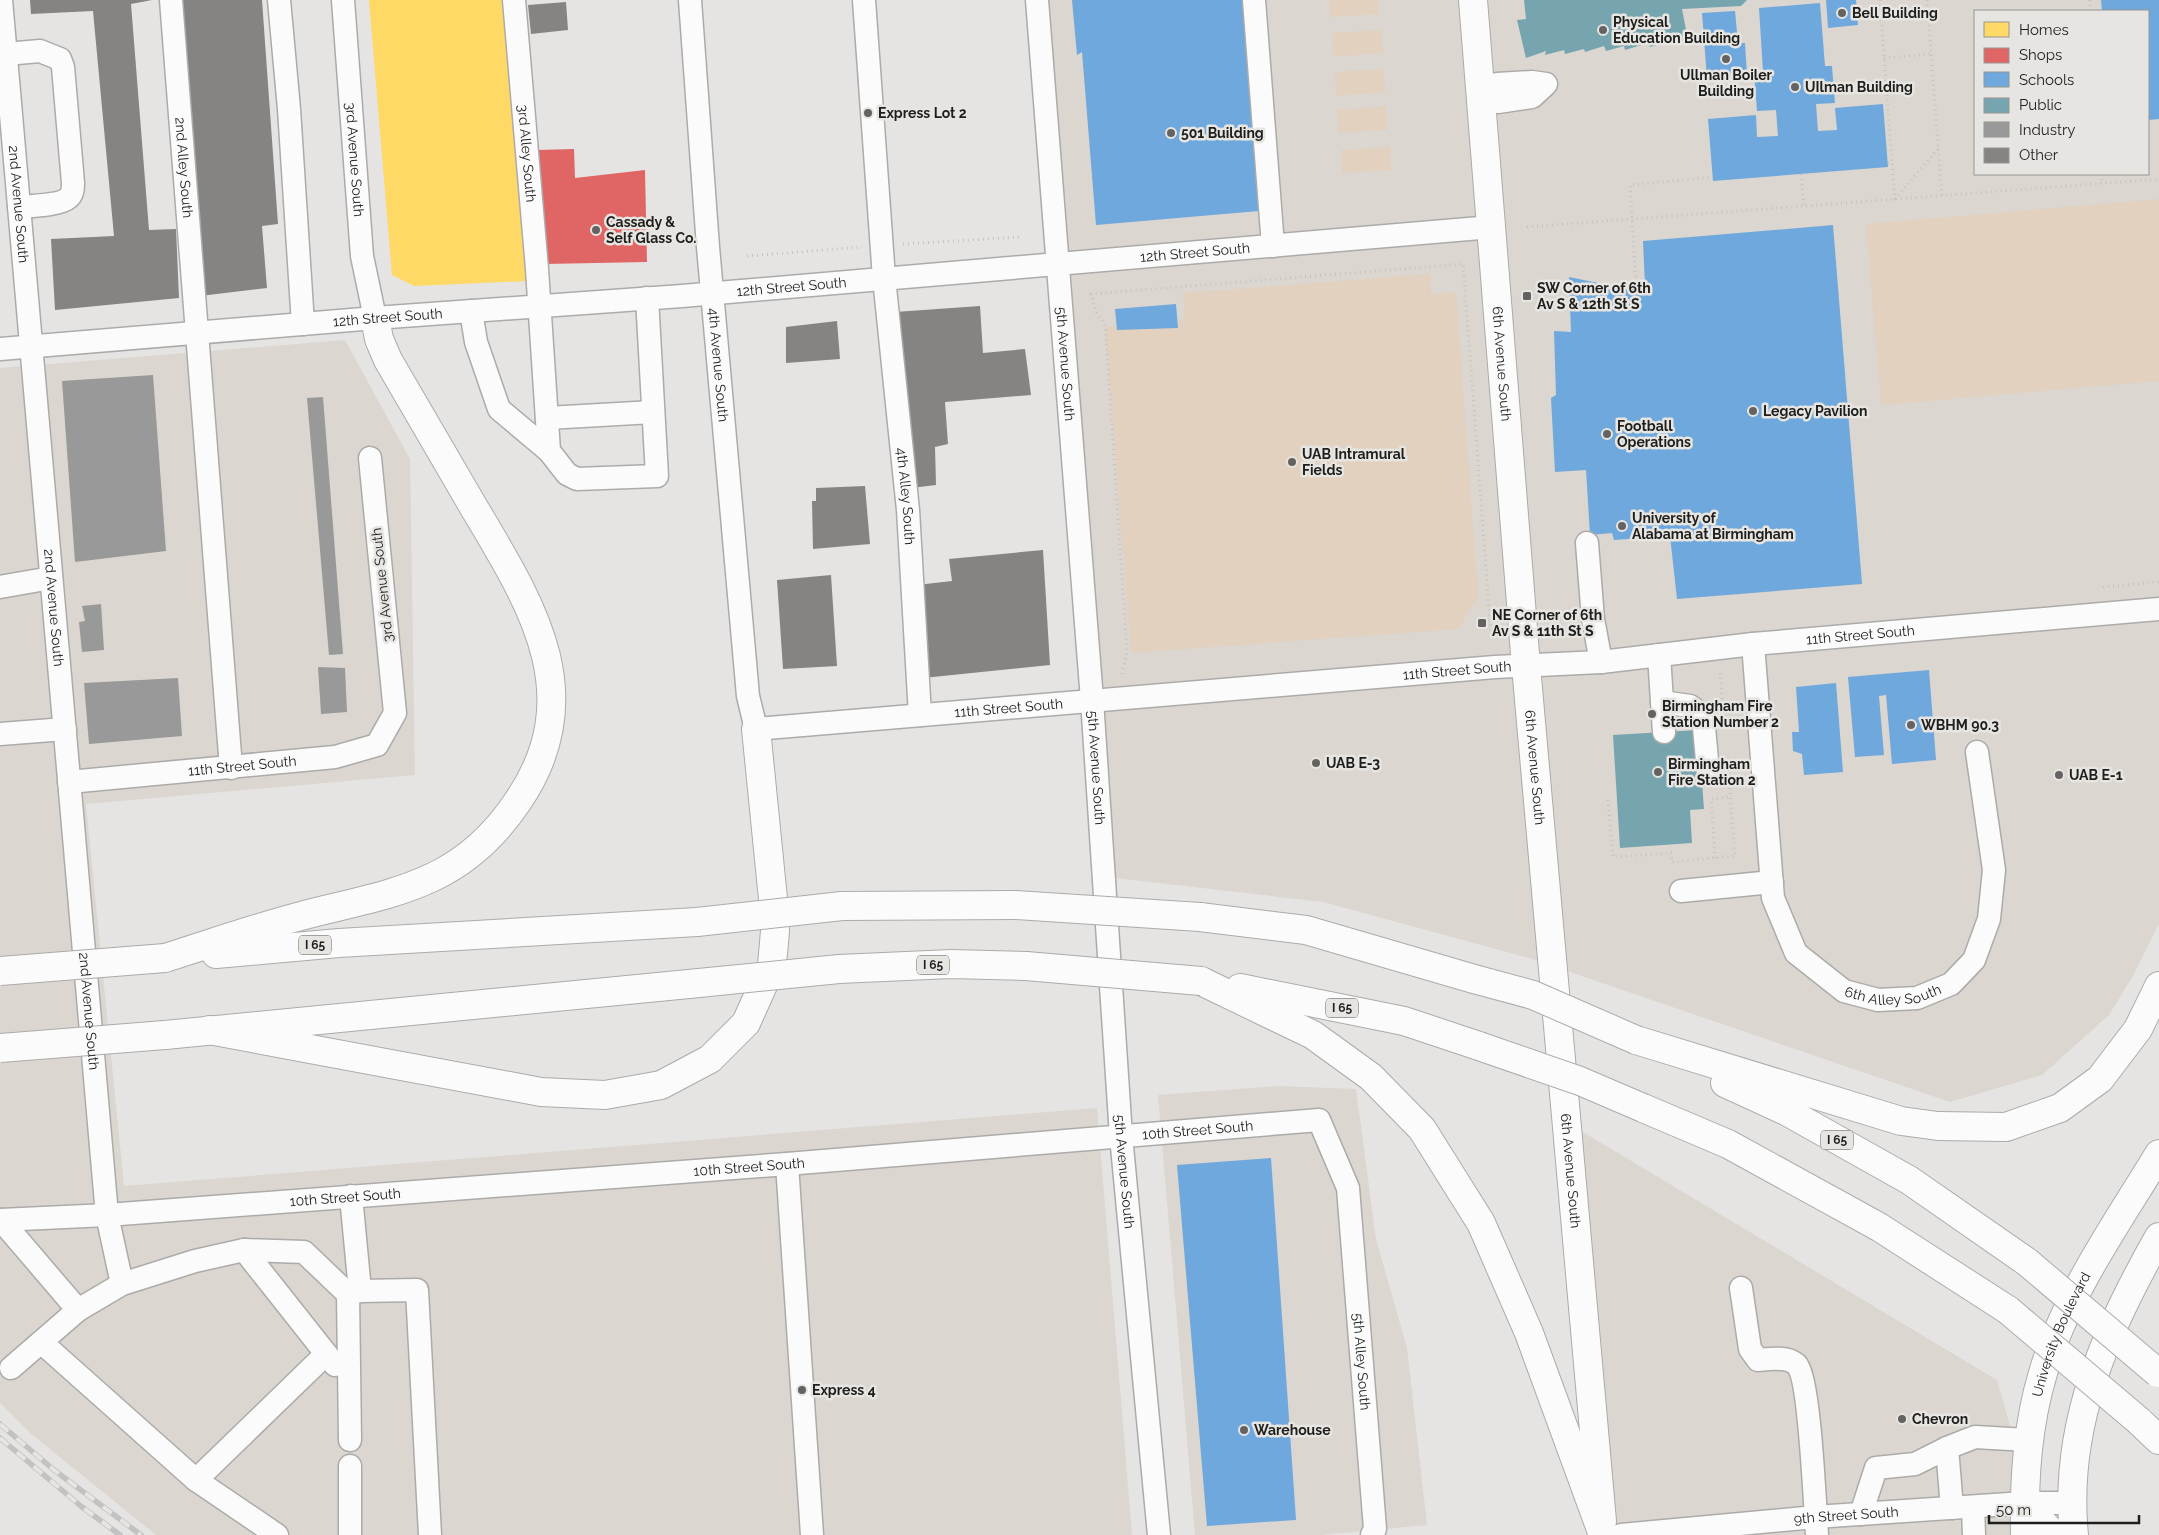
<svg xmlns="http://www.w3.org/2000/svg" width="2159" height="1535" font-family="Raleway,sans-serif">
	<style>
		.built { fill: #dbd6d0; fill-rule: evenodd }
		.green { fill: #e1d1be }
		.homes { fill: #ffd966 }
		.shops { fill: #e06666 }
		.schools { fill: #6fa8dc }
		.public { fill: #76a5af }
		.industry { fill: #999 }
		.building { fill: #858482 }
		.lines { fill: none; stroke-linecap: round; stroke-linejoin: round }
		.minor-casing { stroke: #acabaa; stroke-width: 25 }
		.major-casing { stroke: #acabaa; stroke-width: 30 }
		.highway-casing { stroke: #acabaa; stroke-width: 30 }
		.path { stroke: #c4c4c3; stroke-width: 3; stroke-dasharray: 1 4; stroke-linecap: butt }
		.minor { stroke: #fbfbfb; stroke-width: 22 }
		.major { stroke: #fbfbfb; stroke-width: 28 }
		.highway { stroke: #fbfbfb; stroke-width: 28 }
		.rail-casing { stroke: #c2c2c2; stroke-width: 5.5 }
		.rail { stroke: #e7e5e1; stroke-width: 4; stroke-dasharray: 11; stroke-linecap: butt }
		.highway-bridge-casing { stroke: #acabaa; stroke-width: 30; stroke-linecap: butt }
		.highway-bridge { stroke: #fbfbfb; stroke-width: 28 }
		.poi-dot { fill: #646361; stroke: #e7e5e1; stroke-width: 2 }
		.labels { text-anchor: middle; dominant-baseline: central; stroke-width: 5; stroke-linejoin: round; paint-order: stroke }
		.shield { fill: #e7e5e1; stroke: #5a5a57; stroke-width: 1 }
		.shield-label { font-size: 12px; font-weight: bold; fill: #1e1e1c }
		.poi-label { font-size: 14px; font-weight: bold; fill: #1e1e1c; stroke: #e7e5e1; text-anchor: start }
		.street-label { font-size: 14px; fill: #1e1e1c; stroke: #e7e5e1 }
	</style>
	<rect width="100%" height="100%" fill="#e6e4e2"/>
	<g class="built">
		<path d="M1039 0H2159V924L2133 976 2109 1015 2042 1075 1950 1102 1529 958 1323 902 1115 878ZM1975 11H2148V174H1975Z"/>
		<polygon points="345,340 410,459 415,775 86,804 124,1186 1097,1108 1132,1535 156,1535 30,1433 0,1403 0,368"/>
		<polygon points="1279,1086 1356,1089 1376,1239 1407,1348 1427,1525 1321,1535 1195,1535 1158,1095"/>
		<polygon points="1578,1129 1997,1380 2041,1535 1617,1535"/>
	</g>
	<g class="green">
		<polygon points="1329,0 1379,0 1379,14 1330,17"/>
		<polygon points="1381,30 1383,53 1333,57 1332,33"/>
		<polygon points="1384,69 1385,92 1336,96 1335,72"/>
		<polygon points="1386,106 1387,130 1338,133 1337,110"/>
		<polygon points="1390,147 1391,170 1342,173 1341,150"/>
		<polygon points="2159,199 2159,381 1881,405 1866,224"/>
		<polygon points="1430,274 1431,294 1456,292 1478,597 1458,629 1131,653 1105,327 1185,321 1183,293"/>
	</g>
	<polygon class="homes" points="369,0 505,0 528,281 414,286 392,275"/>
	<polygon class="shops" points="574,149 575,178 645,170 647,262 545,264 537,150"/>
	<g class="schools">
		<polygon points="1072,0 1243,0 1259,211 1096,225 1082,52 1077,55"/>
		<polygon points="1826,0 1856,0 1858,25 1828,28"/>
		<polygon points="2101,0 2159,0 2159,119 2148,120 2148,11 2102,11"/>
		<polygon points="1820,3 1825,66 1832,66 1835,103 1816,104 1818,131 1837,130 1835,108 1883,104 1888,167 1713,181 1708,119 1756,115 1757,137 1778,136 1776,110 1757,111 1754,72 1763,72 1759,8"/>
		<polygon points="1735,11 1738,43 1745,43 1747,75 1707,78 1702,13"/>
		<polygon points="1833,225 1862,584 1677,599 1670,536 1614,540 1612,533 1590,535 1586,470 1555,472 1551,398 1556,395 1554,331 1571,332 1569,277 1622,288 1645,286 1643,241"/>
		<polygon points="1176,304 1178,328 1117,330 1115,309"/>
		<polygon points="1929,670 1936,760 1892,764 1886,695 1879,696 1884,755 1855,757 1848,677"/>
		<polygon points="1836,683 1843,772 1804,775 1802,754 1793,751 1792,732 1799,732 1796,687"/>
		<polygon points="1271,1158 1296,1520 1207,1526 1177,1165"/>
	</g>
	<g class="public">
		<polygon points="1524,0 1747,0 1741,6 1682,9 1688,40 1669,45 1669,41 1650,47 1648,43 1625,50 1624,46 1606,51 1604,46 1585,52 1584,49 1565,54 1564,50 1545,55 1546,51 1526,58 1517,20 1526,19"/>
		<polygon points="1698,730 1704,809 1690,810 1692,843 1620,848 1613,735"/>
	</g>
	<g class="industry">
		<polygon points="153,375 166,551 75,562 62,381"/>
		<polygon points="323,397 343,654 329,655 307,398"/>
		<polygon points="101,604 104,650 82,652 79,622 85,621 82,606"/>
		<polygon points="318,667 345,668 347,712 321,714"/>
		<polygon points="178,678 182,736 89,744 84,683"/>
	</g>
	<g class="building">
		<polygon points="30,0 152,0 131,4 149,230 176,229 179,298 55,310 51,239 114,236 93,11 31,14"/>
		<polygon points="177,0 262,0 278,224 262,226 267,288 200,296"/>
		<polygon points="566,2 568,30 531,34 528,5"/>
		<polygon points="980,306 983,353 1025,349 1031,395 945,402 948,444 935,447 936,485 911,488 895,312"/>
		<polygon points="837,321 840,359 786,363 786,327"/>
		<polygon points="865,486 870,544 813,549 812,501 816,501 816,488"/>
		<polygon points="1043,550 1050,665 923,678 917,585 952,581 949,559"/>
		<polygon points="831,575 837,666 783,669 777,580"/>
	</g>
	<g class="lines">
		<g class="minor-casing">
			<g id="minor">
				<path id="s1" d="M1 0 107 1215 122 1284"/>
				<path id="s2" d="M171 0 231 768"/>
				<polyline points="279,0 289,109 303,324"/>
				<path id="s3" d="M343 0 362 256 375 318"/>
				<path id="s4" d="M514 0 537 269 549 451 567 474 577 479 657 476 647 298"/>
				<path id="s5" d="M690 0 708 247 748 696 756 729 1495 667 1601 662 1753 644 2159 609"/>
				<path id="s6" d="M864 0 884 278 908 510 920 715"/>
				<path id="s7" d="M1037 0 1092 700 1121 1136 1159 1535"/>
				<polyline points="1254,0 1273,246"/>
				<path d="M6 54 40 51 60 59 63 67 73 183C73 188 73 194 68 198 61 205 30 206 19 207"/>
				<polygon points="1532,82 1546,84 1532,97 1498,102 1481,94 1497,84"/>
				<polyline points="471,311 476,342 499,409 549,451"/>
				<path id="s8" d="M0 349 375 318 682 296 1492 227"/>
				<polyline points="547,418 653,412"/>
				<polyline points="1587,543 1593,619 1601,662"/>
				<polyline points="0,587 51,578"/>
				<path id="s9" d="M1753 644 1773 898 1796 953 1844 991 1878 1000 1917 998 1951 984 1974 960 1989 919 1994 870 1977 752"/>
				<polyline points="1659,655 1664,732"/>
				<polyline points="1662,702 1690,706 1703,716 1708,771"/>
				<polyline points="0,734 65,729"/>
				<path id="s10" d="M69 782 335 757 377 745 395 713 370 458"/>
				<polyline points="1681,891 1772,882"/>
				<polyline points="787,1164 812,1535"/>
				<polyline points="351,1196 360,1291"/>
				<path id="s11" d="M0 1220 107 1215 787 1164 1319 1120 1348 1188 1375 1529 1372 1535"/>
				<polyline points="1,1220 78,1310 11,1368"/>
				<polyline points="244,1250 335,1365"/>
				<path d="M1741 1288 1750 1349 1758 1360C1770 1359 1786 1356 1796 1364 1810 1377 1815 1509 1817 1535"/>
				<polyline points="348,1294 360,1291 417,1290 430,1535"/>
				<polyline points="78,1310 122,1284 195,1261 244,1250 304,1252 348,1294 350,1440"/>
				<polyline points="41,1342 196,1480 326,1354"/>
				<polyline points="1947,1448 1952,1508"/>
				<polyline points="196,1480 277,1535"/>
				<polyline points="1973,1507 1974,1535"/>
				<polyline points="1861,1514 1876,1468 1915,1464 1947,1448 1975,1437 2028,1440"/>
				<polyline points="350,1535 350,1466"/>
				<path id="s12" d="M1621 1535 1815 1517 2024 1503H2072"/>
			</g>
		</g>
		<g class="major-casing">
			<g id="major">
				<path id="s13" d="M1473 0 1526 666 1602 1521"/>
				<path id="s14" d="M2025 1535C2024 1480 2027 1426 2043 1373 2065 1296 2118 1222 2159 1154"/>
				<path d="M2074 1535C2063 1425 2106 1330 2159 1237"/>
			</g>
		</g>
		<g class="highway-casing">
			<g id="highway">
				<polyline points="842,906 1015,905"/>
				<polyline points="1200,917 1306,930 1474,979"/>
				<polyline points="216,954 339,943 697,922"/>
				<path d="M165 958C210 944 255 928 301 916 345 904 391 897 433 877 469 860 496 834 518 801 591 694 530 602 473 506 445 458 417 409 388 360L379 339 375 318"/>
				<polyline points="839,969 951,964 1026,966"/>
				<polyline points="1201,981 1313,1035 1371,1077 1422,1129 1481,1223 1529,1333 1603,1535"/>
				<polyline points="1240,988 1404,1021 1479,1046"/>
				<polyline points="209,1030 541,1092 605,1095 661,1085 710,1059 746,1023 772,965 775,931 774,909 756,729"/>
				<polyline points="165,1035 699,983"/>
				<polyline points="1636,1040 1901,1121 1938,1126 2006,1127 2060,1108 2100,1079 2138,1029 2159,986"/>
				<polyline points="1725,1083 1786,1111 1909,1180 2027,1262"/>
				<polyline points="1643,1108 1728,1144 1879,1227 2008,1310"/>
				<polyline points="2139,1421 2159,1440"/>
				<polyline points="2024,1503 2054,1535"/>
			</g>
		</g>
		<g class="path">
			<polyline points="1880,0 1892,163"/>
			<polyline points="1927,0 1942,196"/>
			<polyline points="2090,0 2090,11"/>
			<polyline points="1884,58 1931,54"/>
			<polyline points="1888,163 1892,163 1895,199 1938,149"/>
			<polyline points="1801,174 1804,206"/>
			<polyline points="2102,174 2102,183"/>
			<polyline points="1527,227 2159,179"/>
			<polyline points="903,244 1019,237"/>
			<polyline points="747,256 862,247"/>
			<polyline points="1636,287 1630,185 1713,177"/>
			<polyline points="2103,587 2159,582"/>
			<polyline points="1720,673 1723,707"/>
			<polyline points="1122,674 1127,652 1105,323 1097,314 1091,294 1463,264 1491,635"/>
			<polyline points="1608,800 1613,857 1671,853 1672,862 1735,856 1729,778"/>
			<polyline points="1715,858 1711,799 1730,797"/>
		</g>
		<use href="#minor" class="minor"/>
		<use href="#major" class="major"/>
		<use href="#highway" class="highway"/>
		<g class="rail-casing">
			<g id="rail">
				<polyline points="0,1424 54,1470 141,1535"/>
				<polyline points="0,1438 82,1507 120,1535"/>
			</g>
		</g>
		<use href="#rail" class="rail"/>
		<g class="highway-bridge-casing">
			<g id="highway-bridge">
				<polyline points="1015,905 1200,917"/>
				<polyline points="697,922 842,906"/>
				<polyline points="1026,966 1201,981"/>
				<polyline points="0,971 165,958"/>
				<polyline points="1474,979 1533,995 1636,1040"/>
				<polyline points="699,983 839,969"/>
				<polyline points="1479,1046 1580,1081 1643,1108"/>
				<polyline points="0,1048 165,1035"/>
				<polyline points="2027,1262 2158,1373"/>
				<polyline points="2008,1310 2139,1421"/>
			</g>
		</g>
		<use href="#highway-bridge" class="highway-bridge"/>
	</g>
	<g class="poi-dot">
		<circle cx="1842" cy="13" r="5"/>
		<circle cx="1603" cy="30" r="5"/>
		<circle cx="1726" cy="59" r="5"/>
		<circle cx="1795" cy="87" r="5"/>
		<circle cx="868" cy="113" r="5"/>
		<circle cx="1171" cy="133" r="5"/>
		<circle cx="596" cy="230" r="5"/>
		<rect x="1522" y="291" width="10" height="10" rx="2.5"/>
		<circle cx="1753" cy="411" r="5"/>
		<circle cx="1607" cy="434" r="5"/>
		<circle cx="1292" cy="462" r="5"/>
		<circle cx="1622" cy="526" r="5"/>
		<rect x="1477" y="618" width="10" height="10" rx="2.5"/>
		<circle cx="1652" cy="714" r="5"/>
		<circle cx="1911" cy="725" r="5"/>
		<circle cx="1316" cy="763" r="5"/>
		<circle cx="1658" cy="772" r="5"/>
		<circle cx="2059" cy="775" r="5"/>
		<circle cx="802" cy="1390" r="5"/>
		<circle cx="1902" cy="1419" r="5"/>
		<circle cx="1244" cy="1430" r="5"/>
	</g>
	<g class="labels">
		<g class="shield">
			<rect x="299" y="935.5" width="32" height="19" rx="4"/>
			<rect x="917" y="955.5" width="32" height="19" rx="4"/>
			<rect x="1326" y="998.5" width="32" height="19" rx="4"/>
			<rect x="1821" y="1130.5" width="32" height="19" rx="4"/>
		</g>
		<g class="shield-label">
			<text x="315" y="945">I 65</text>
			<text x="933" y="965">I 65</text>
			<text x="1342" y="1008">I 65</text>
			<text x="1837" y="1140">I 65</text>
		</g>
		<g class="poi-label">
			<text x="1852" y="13">Bell Building</text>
			<text x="1613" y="22">Physical<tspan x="1613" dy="16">Education Building</tspan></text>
			<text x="1726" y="75" text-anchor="middle">Ullman Boiler<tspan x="1726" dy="16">Building</tspan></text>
			<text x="1805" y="87">UIlman Building</text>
			<text x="878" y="113">Express Lot 2</text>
			<text x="1181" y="133">501 Building</text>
			<text x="606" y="222">Cassady &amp;<tspan x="606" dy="16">Self Glass Co.</tspan></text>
			<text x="1537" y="288">SW Corner of 6th<tspan x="1537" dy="16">Av S &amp; 12th St S</tspan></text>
			<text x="1763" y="411">Legacy Pavilion</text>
			<text x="1617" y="426">Football<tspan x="1617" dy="16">Operations</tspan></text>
			<text x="1302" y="454">UAB Intramural<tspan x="1302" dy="16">Fields</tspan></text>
			<text x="1632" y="518">University of<tspan x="1632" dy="16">Alabama at Birmingham</tspan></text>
			<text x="1492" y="615">NE Corner of 6th<tspan x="1492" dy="16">Av S &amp; 11th St S</tspan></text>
			<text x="1662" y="706">Birmingham Fire<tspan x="1662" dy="16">Station Number 2</tspan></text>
			<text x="1921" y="725">WBHM 90.3</text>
			<text x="1326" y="763">UAB E-3</text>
			<text x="1668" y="764">Birmingham<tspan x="1668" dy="16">Fire Station 2</tspan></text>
			<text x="2069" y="775">UAB E-1</text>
			<text x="812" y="1390">Express 4</text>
			<text x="1912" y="1419">Chevron</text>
			<text x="1254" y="1430">Warehouse</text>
		</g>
		<g class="street-label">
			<text stroke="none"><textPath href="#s4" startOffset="154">3rd Alley South</textPath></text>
			<text stroke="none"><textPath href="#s3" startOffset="160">3rd Avenue South</textPath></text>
			<text stroke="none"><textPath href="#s2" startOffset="168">2nd Alley South</textPath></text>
			<text stroke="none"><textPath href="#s1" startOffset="205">2nd Avenue South</textPath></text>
			<text stroke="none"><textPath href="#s8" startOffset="1199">12th Street South</textPath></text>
			<text stroke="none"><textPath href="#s8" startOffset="794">12th Street South</textPath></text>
			<text stroke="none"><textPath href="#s8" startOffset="389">12th Street South</textPath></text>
			<text stroke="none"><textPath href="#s7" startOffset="365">5th Avenue South</textPath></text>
			<text stroke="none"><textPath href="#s13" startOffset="365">6th Avenue South</textPath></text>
			<text stroke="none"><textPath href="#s5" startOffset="366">4th Avenue South</textPath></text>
			<text stroke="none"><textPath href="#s6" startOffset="498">4th Alley South</textPath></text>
			<text transform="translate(382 585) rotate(-96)">3rd Avenue South</text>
			<text stroke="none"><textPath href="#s1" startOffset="610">2nd Avenue South</textPath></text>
			<text stroke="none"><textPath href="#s5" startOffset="1841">11th Street South</textPath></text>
			<text stroke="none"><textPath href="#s5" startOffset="1436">11th Street South</textPath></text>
			<text stroke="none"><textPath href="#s5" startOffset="986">11th Street South</textPath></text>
			<text stroke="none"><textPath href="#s10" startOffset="174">11th Street South</textPath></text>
			<text stroke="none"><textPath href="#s7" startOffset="770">5th Avenue South</textPath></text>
			<text stroke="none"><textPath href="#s13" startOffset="770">6th Avenue South</textPath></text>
			<text stroke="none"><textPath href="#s9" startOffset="426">6th Alley South</textPath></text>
			<text stroke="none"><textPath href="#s1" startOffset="1015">2nd Avenue South</textPath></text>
			<text stroke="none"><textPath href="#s11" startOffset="1201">10th Street South</textPath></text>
			<text stroke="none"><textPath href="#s11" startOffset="751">10th Street South</textPath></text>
			<text stroke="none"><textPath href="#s13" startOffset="1175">6th Avenue South</textPath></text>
			<text stroke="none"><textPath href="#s7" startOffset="1175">5th Avenue South</textPath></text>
			<text stroke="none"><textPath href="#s11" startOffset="346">10th Street South</textPath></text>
			<text stroke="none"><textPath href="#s14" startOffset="206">University Boulevard</textPath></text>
			<text stroke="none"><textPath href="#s11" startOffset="1571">5th Alley South</textPath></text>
			<text stroke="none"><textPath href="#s12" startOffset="226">9th Street South</textPath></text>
		</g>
	</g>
	<rect x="1974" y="10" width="175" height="165" fill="#e7e5e1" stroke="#979592"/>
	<rect x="1984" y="22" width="25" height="15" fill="#ffd966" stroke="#979592"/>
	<text x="2019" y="35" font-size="15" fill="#1e1e1c">Homes</text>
	<rect x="1984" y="48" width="25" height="15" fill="#e06666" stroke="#979592"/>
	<text x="2019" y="60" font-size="15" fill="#1e1e1c">Shops</text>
	<rect x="1984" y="72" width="25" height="15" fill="#6fa8dc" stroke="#979592"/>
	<text x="2019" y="85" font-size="15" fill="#1e1e1c">Schools</text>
	<rect x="1984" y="98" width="25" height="15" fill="#76a5af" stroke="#979592"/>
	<text x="2019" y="110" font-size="15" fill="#1e1e1c">Public</text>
	<rect x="1984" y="122" width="25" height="15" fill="#999999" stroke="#979592"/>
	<text x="2019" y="135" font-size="15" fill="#1e1e1c">Industry</text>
	<rect x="1984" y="148" width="25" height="15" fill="#858482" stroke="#979592"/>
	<text x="2019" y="160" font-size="15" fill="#1e1e1c">Other</text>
	<path d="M1989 1515v8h150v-8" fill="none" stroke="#1e1e1c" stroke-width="2.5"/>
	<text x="1996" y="1515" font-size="15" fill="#1e1e1c" stroke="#e7e5e1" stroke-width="4" paint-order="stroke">50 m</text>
</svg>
